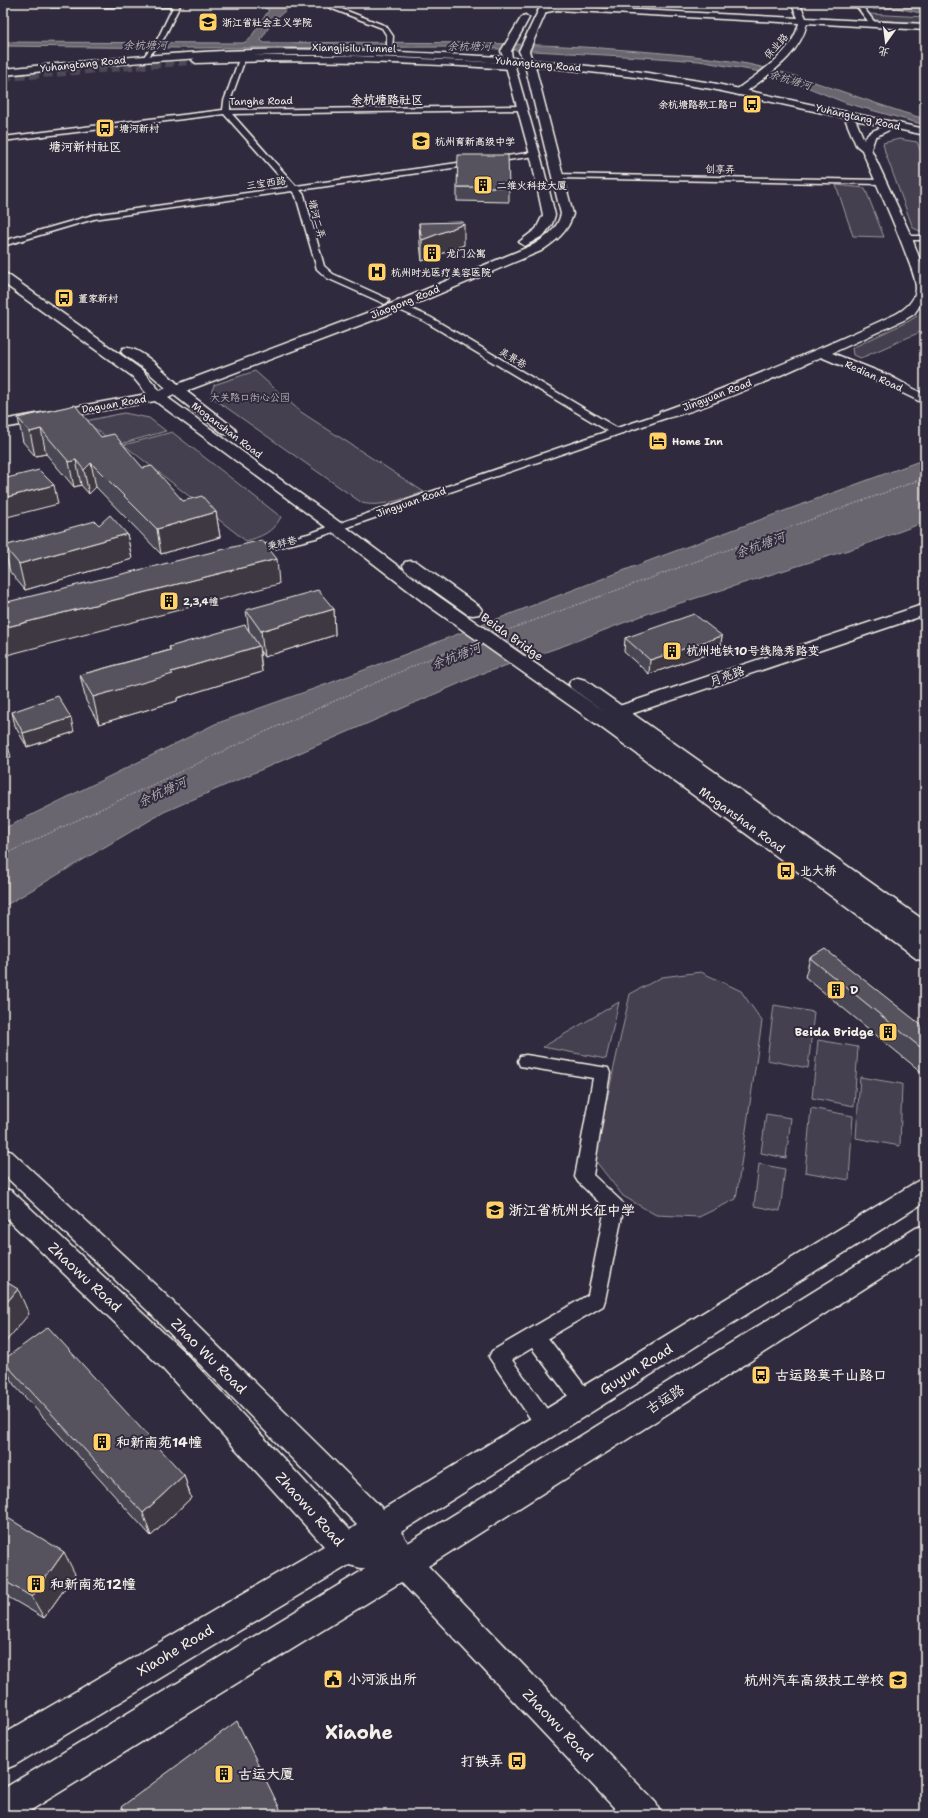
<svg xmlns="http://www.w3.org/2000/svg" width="928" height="1818" font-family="'Shantell Sans','LXGW WenKai TC',sans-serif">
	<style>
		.green { fill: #454050; stroke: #9c989c }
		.water { fill: #6a6670; stroke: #a19ea0 }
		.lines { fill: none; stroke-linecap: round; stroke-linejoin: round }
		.ferry { stroke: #b6b2b2; stroke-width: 1; stroke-dasharray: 2 1.5; stroke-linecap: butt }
		.secondary-tunnel { stroke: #4d4857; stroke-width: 9; stroke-dasharray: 9 4.5; stroke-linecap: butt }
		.street-casing { stroke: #f4f1e8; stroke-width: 3 }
		.secondary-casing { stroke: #f4f1e8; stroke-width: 3 }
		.primary-casing { stroke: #f4f1e8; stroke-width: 3 }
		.street { fill: #2f2a3d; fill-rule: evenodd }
		.secondary { fill: #2f2a3d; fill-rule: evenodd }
		.primary { fill: #2f2a3d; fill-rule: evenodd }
		.wall { fill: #4a4752; stroke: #f4f1e8 }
		.shaded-wall { fill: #3c3942; stroke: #f4f1e8 }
		.building { fill: #56525f; stroke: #f4f1e8 }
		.labels { text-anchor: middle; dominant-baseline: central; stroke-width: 4; stroke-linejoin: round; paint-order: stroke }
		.far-poi-label { font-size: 10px; font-weight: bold; fill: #f4f1e8; stroke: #2f2a3d; text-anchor: start }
		.far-street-label { font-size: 10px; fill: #f4f1e8; stroke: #2f2a3d }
		.far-park-label { font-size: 10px; fill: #b7b3b3; stroke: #2f2a3d }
		.far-water-label { font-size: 11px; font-style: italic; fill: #b6b2b2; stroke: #2f2a3d }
		.far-quarter-label { font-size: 12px; font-weight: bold; fill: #f4f1e8; stroke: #2f2a3d }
		.street-label { font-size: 12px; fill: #f4f1e8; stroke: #2f2a3d }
		.poi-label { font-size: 12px; font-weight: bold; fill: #f4f1e8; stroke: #2f2a3d; text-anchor: start }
		.water-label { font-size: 13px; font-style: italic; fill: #b6b2b2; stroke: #2f2a3d }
		.near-poi-label { font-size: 14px; font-weight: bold; fill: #f4f1e8; stroke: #2f2a3d; text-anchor: start }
		.near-street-label { font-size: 14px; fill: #f4f1e8; stroke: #2f2a3d }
		.near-district-label { font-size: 19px; font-weight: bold; fill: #f4f1e8; stroke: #2f2a3d }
	</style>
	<rect width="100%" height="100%" fill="#2f2a3d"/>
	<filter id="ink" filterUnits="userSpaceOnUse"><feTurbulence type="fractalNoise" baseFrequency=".025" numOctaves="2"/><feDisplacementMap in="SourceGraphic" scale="8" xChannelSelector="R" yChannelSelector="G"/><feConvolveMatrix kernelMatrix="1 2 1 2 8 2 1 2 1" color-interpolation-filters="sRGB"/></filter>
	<g filter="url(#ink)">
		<g class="green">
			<polygon points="868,14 925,17 925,23 874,20"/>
			<polygon points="899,139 917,142 925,162 925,233 913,228 885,152 883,143"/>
			<polygon points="836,185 865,188 884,237 853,236"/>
			<polygon points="925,311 925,330 861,358 853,355 852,348 909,321"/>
			<path d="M255 371 301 412 424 492C405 498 381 508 362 503L210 396 214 385Z"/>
			<polygon points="124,413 149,418 166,431 117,445 85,421"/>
			<path d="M172 432 281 517C273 532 261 537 246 541L124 445Z"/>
			<polygon points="701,972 741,991 762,1021 736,1199 699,1217 656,1215 623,1196 594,1159 630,994 662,977"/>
			<polygon points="619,1002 606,1059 543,1047"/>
			<polygon points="774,1005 814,1012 808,1068 767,1060"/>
			<polygon points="818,1040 858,1047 854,1106 812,1098"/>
			<polygon points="860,1077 902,1084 900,1146 856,1138"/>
			<polygon points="811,1108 853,1116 849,1180 805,1172"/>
			<polygon points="766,1114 791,1118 786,1158 761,1153"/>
			<polygon points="759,1164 785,1169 780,1211 754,1206"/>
		</g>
		<g class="water">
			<path d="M254 3H280L287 6 286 10 272 22 261 40 264 43C376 42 488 41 601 48 650 52 700 55 748 64 808 76 866 102 925 119V125L846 103 787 79 761 72 699 61 658 58 463 47 178 48 3 46V42L243 43 249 40 269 10Z"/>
			<polygon points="873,3 922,8 925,9 925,14 897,8 873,9 869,5"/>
			<polygon points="925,459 925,522 861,546 652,612 563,646 481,674 164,812 3,907 3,829 215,724 330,683 659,557"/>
		</g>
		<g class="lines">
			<g class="ferry">
				<polyline points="494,635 925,478"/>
				<polyline points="3,855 258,735 436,656 478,641"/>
			</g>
			<polyline class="secondary-tunnel" points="3,77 196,60"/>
			<g class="street-casing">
				<g id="street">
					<polygon points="326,3 332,3 334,6 386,26 393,36 392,50 387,49 387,36 382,28 330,8"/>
					<polygon points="854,3 860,3 876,24 875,25 871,25"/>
					<polygon points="53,4 177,3 180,5 164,38 146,60 143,58 158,38 173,7 51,7"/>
					<polygon points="241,60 244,62 230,101 230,110 521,106 524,108 521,110 232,114 296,186 535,152 539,154 535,156 300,190 304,195 324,266 333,274 388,299 389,301 385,304 327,278 317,269 296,196 292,191 94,219 3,246 3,241 93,215 289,187 224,114 3,141 3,137 223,110 224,101 238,62"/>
					<polygon points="555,174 881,180 885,182 881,184 558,178 554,176"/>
					<rect x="903" y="236" width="22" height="4"/>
					<polygon points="398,303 430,317 617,428 665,412 670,415 669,417 316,538 248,555 244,554 242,552 244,550 308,534 608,431 424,321 395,308 395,304"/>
					<polygon points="526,1055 608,1068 610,1073 593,1175 621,1201 624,1206 605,1300 603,1306 548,1338 591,1394 594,1401 591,1408 584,1410 577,1408 532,1348 512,1360 554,1419 557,1426 554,1433 547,1436 540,1433 489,1357 492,1351 588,1295 605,1208 578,1182 575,1177 593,1078 520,1066 518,1061 520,1056"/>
				</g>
			</g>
			<g class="secondary-casing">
				<g id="secondary">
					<path d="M791 3H799L806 18 925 24V30L807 23C801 50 779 67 758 83 752 87 746 93 739 95L736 94V90C760 72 792 54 799 23L557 10 542 13 538 11 557 6 798 18Z"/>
					<path d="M235 56H354L511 63 515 66 511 69C406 62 301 59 196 63L192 60 196 57Z"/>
					<path d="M851 118 856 121 864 140C869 131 876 129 886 126L891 129 875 137 871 149 912 238 925 274V298L914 314 904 320 832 353 890 376 925 395V404L880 382 821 357C798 368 676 422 660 418L658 415 660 412C740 383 818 350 896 314 905 309 915 301 916 289 916 278 911 268 907 257 894 221 877 186 862 150L856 145 846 121Z"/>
					<polygon points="925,604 925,615 625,716 619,718 613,716 610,712 613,708"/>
					<polygon points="3,1149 12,1152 165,1294 383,1509 916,1182 925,1178 925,1202 401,1532 408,1543 916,1228 925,1225 925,1250 428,1566 656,1803 661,1815 621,1815 401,1582 23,1815 3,1815 3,1789 365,1569 349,1565 15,1765 3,1770 3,1734 324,1546 163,1369 3,1215 3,1188 12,1191 183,1351 350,1530 357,1525 147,1310 3,1174"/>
				</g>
			</g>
			<g class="primary-casing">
				<g id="primary">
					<path d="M542 3H550L529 51 532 60 635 71 712 83 925 129V135L712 89 635 77 535 66 573 214C568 232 556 241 541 251L403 309 186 391 234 428 236 431 234 434H224L174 395 168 398 342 524 438 596 605 712 571 688 569 684 571 680 578 678 585 680 925 921V940L922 939 925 941V961L917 959 595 723 426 604 330 530 155 401 3 428V420L147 394 132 376 3 283V273L7 274 142 370 160 391 166 388 147 371 123 354 121 351 123 348C138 344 167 374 178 384L393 303 533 245C546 237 557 230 561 214L525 65 514 63 542 162 555 215 552 224 544 235 525 246 519 242 536 229 543 215 532 162 505 63C421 58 337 53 253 56 170 58 86 67 3 75V69C87 61 170 52 254 50 337 48 420 53 503 57L501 51 521 18 525 15 529 18 511 51 512 58 523 59 519 51Z"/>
					<polygon points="411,561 417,562 479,606 482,610 479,614 473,615 467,614 405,570 403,566 405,562"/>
				</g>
			</g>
			<use href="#street" class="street"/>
			<use href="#secondary" class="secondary"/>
			<use href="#primary" class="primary"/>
		</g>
		<g class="wall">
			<polygon points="457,187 509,187 509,202 457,201"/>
			<polygon points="419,223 464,245 422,261 420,244"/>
			<polygon points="18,418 101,437 143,468 183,501 216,512 220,537 161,554 96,487 89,494 81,485 74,487 46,454 35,456 23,442"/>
			<polygon points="99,525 127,534 132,559 25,590 10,572 4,546"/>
			<polygon points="334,609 335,635 264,657 260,651 262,672 177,698 177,701 99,724 86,701 80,675 170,650 169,647 249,631 246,610"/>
			<polygon points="722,636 720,650 649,674 624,652 625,638"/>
			<polygon points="12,712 74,732 27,747 15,726"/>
			<polygon points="810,958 925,1028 925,1075 805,977"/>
			<polygon points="3,1360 184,1475 191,1498 151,1536 14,1385 3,1362"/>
			<polygon points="3,1515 75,1574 44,1618 3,1594"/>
		</g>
		<g class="shaded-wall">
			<polygon points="464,224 464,245 422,261 422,240"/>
			<polygon points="41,429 46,454 35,456 30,432"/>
			<polygon points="76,460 81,485 74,487 69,462"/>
			<polygon points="91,463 96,487 89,494 84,470"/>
			<polygon points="54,485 58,504 3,518 3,498"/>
			<polygon points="216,512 220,537 161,554 157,529"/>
			<polygon points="127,534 132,559 25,590 19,564"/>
			<polygon points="277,559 279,584 3,656 3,628"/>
			<polygon points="334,609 335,635 264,657 261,631"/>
			<polygon points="722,636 720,650 649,674 650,660"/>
			<polygon points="259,646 262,672 177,698 177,701 99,724 93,697 171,672"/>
			<polygon points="71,718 74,732 27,747 23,733"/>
			<polygon points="3,735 5,735 11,757 3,760"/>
			<polygon points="18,1289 29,1314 3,1345 3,1307"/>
			<polygon points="184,1475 191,1498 151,1536 143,1513"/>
			<polygon points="64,1552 75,1574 44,1618 32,1597"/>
		</g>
		<g class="building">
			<polygon points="458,155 508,155 509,187 457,187"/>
			<polygon points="463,222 464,224 422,240 419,223"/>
			<polygon points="75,405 101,437 114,434 143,468 152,466 183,501 202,496 216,512 157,529 91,463 84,470 76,460 69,462 41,429 30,432 18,418"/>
			<polygon points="39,470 54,485 3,498 3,479"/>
			<polygon points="110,515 127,534 19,564 4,546 95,521 99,525"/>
			<polygon points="262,540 277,559 3,628 3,603"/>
			<polygon points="318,590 334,609 261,631 246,610"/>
			<polygon points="694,614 722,636 650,660 625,638"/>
			<polygon points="245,625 259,646 171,672 173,674 93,697 80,675 171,650 169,647"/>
			<polygon points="58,696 71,718 23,733 12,712"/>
			<polygon points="825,949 925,1028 925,1051 810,958"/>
			<polygon points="3,1280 18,1289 3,1307"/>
			<polygon points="48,1327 184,1475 143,1513 3,1361 3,1360"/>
			<polygon points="3,1515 64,1552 32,1597 3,1580"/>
			<polygon points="237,1721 283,1815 126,1815 121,1807"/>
		</g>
	</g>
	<defs>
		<g id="school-square" transform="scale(1)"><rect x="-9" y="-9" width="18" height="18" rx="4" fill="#ffd166" stroke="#2f2a3d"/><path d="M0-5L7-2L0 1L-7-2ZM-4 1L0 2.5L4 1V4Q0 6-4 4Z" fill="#111"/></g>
		<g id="bus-square" transform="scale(1)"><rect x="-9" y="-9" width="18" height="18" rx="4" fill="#ffd166" stroke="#2f2a3d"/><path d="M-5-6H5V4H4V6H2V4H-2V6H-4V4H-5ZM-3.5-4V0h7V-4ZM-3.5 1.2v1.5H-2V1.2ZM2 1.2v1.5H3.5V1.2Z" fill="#111"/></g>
		<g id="building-square" transform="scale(1)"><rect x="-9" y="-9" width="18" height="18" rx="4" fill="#ffd166" stroke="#2f2a3d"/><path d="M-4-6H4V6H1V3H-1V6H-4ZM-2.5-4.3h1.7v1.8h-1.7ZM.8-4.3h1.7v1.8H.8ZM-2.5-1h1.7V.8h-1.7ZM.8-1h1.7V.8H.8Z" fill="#111"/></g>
		<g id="hospital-square" transform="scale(1)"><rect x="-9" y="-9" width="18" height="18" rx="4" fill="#ffd166" stroke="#2f2a3d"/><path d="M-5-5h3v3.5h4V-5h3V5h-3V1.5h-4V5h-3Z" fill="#111"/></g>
		<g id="hotel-square" transform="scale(1)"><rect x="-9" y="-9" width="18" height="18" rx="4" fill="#ffd166" stroke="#2f2a3d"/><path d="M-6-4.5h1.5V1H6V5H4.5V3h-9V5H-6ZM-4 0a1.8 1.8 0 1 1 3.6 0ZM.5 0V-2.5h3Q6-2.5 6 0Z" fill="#111"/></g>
		<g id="civic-square" transform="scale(1)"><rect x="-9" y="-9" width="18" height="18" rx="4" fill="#ffd166" stroke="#2f2a3d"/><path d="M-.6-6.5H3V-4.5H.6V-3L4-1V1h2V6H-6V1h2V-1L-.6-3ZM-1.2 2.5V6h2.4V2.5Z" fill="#111"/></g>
	</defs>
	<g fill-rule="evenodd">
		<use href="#school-square" x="208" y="22"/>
		<use href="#bus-square" x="752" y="104"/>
		<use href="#bus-square" x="105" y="128"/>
		<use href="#school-square" x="421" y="141"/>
		<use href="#building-square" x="483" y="185"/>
		<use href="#building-square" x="432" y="253"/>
		<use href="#hospital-square" x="377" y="272"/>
		<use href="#bus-square" x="64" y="298"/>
		<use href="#hotel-square" x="658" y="441"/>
		<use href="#building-square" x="169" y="601"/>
		<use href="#building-square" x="672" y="651"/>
		<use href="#bus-square" x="786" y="871"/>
		<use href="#building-square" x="836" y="990"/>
		<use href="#building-square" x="888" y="1032"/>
		<use href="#school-square" x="495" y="1210"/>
		<use href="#bus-square" x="761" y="1375"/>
		<use href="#building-square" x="102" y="1442"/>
		<use href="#building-square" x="36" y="1584"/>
		<use href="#civic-square" x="333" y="1679"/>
		<use href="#school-square" x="898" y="1680"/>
		<use href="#bus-square" x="517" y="1761"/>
		<use href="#building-square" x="224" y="1774"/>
	</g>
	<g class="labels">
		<g class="far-poi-label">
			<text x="222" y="22">浙江省社会主义学院</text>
			<text x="738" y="104" text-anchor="end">余杭塘路教工路口</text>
			<text x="119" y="128">塘河新村</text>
			<text x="435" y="141">杭州育新高级中学</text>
			<text x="497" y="185">二维火科技大厦</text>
			<text x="446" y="253">龙门公寓</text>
			<text x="391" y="272">杭州时光医疗美容医院</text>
			<text x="78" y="298">董家新村</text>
			<text x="672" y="441">Home Inn</text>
			<text x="183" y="601">2,3,4幢</text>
		</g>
		<g class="far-street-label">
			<text transform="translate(776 46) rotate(-48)">保业路</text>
			<text transform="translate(354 48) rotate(1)">Xiangjisilu Tunnel</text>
			<text transform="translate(83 64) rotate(-6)">Yuhangtang Road</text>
			<text transform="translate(538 64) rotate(5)">Yuhangtang Road</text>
			<text transform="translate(261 101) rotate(-1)">Tanghe Road</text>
			<text transform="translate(858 117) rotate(13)">Yuhangtang Road</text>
			<text transform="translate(720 169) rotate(1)">创享弄</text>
			<text transform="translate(266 183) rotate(-8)">三宝西路</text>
			<text transform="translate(317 219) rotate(75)">塘河二弄</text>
			<text transform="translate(405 302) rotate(-22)">Jiaogong Road</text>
			<text transform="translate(513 358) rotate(31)">美景巷</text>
			<text transform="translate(874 376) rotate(24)">Redian Road</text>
			<text transform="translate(717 395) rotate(-21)">Jingyuan Road</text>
			<text transform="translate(114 404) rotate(-10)">Daguan Road</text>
			<text transform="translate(227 430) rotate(37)">Moganshan Road</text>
			<text transform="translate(411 502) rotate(-19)">Jingyuan Road</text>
			<text transform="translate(282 543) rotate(-14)">秉祥巷</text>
		</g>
		<g class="far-park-label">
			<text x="250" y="397">大关路口街心公园</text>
		</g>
		<g class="far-water-label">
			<text x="145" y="45">余杭塘河</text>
			<text x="469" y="46">余杭塘河</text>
			<text transform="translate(790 80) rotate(17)">余杭塘河</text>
		</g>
		<g class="far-quarter-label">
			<text x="387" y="100">余杭塘路社区</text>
			<text x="85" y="147">塘河新村社区</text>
		</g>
		<g class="street-label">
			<text transform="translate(512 637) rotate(35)">Beida Bridge</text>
			<text transform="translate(727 676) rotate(-19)">月亮路</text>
			<text transform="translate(742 820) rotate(36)">Moganshan Road</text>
		</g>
		<g class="poi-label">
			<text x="686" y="651">杭州地铁10号线隐秀路变</text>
			<text x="800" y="871">北大桥</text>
			<text x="850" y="990">D</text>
			<text x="874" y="1032" text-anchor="end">Beida Bridge</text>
		</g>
		<g class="water-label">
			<text transform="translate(760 545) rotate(-20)">余杭塘河</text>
			<text transform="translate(456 656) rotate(-21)">余杭塘河</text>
			<text transform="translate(162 792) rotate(-25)">余杭塘河</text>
		</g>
		<g class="near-poi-label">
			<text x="509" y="1210">浙江省杭州长征中学</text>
			<text x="775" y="1375">古运路莫干山路口</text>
			<text x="116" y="1442">和新南苑14幢</text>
			<text x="50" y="1584">和新南苑12幢</text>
			<text x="347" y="1679">小河派出所</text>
			<text x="884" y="1680" text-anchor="end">杭州汽车高级技工学校</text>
			<text x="503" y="1761" text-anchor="end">打铁弄</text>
			<text x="238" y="1774">古运大厦</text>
		</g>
		<g class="near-street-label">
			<text transform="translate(85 1277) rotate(43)">Zhaowu Road</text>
			<text transform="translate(209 1356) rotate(45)">Zhao Wu Road</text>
			<text transform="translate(636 1369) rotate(-32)">Guyun Road</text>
			<text transform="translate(665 1399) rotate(-32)">古运路</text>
			<text transform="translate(310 1509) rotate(48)">Zhaowu Road</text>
			<text transform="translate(175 1650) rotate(-31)">Xiaohe Road</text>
			<text transform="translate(558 1725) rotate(46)">Zhaowu Road</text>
		</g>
		<g class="near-district-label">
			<text x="359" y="1732">Xiaohe</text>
		</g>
	</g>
	<rect width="928" height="1818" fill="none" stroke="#2f2a3d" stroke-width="16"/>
	<rect x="8" y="8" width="912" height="1802" fill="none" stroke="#f4f1e8" stroke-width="1.5" filter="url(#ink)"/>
	<g transform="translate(886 42) rotate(194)" stroke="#2f2a3d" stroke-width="3" paint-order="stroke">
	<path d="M0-3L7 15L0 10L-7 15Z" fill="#f4f1e8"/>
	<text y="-6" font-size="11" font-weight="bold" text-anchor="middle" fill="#f4f1e8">北</text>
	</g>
</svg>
